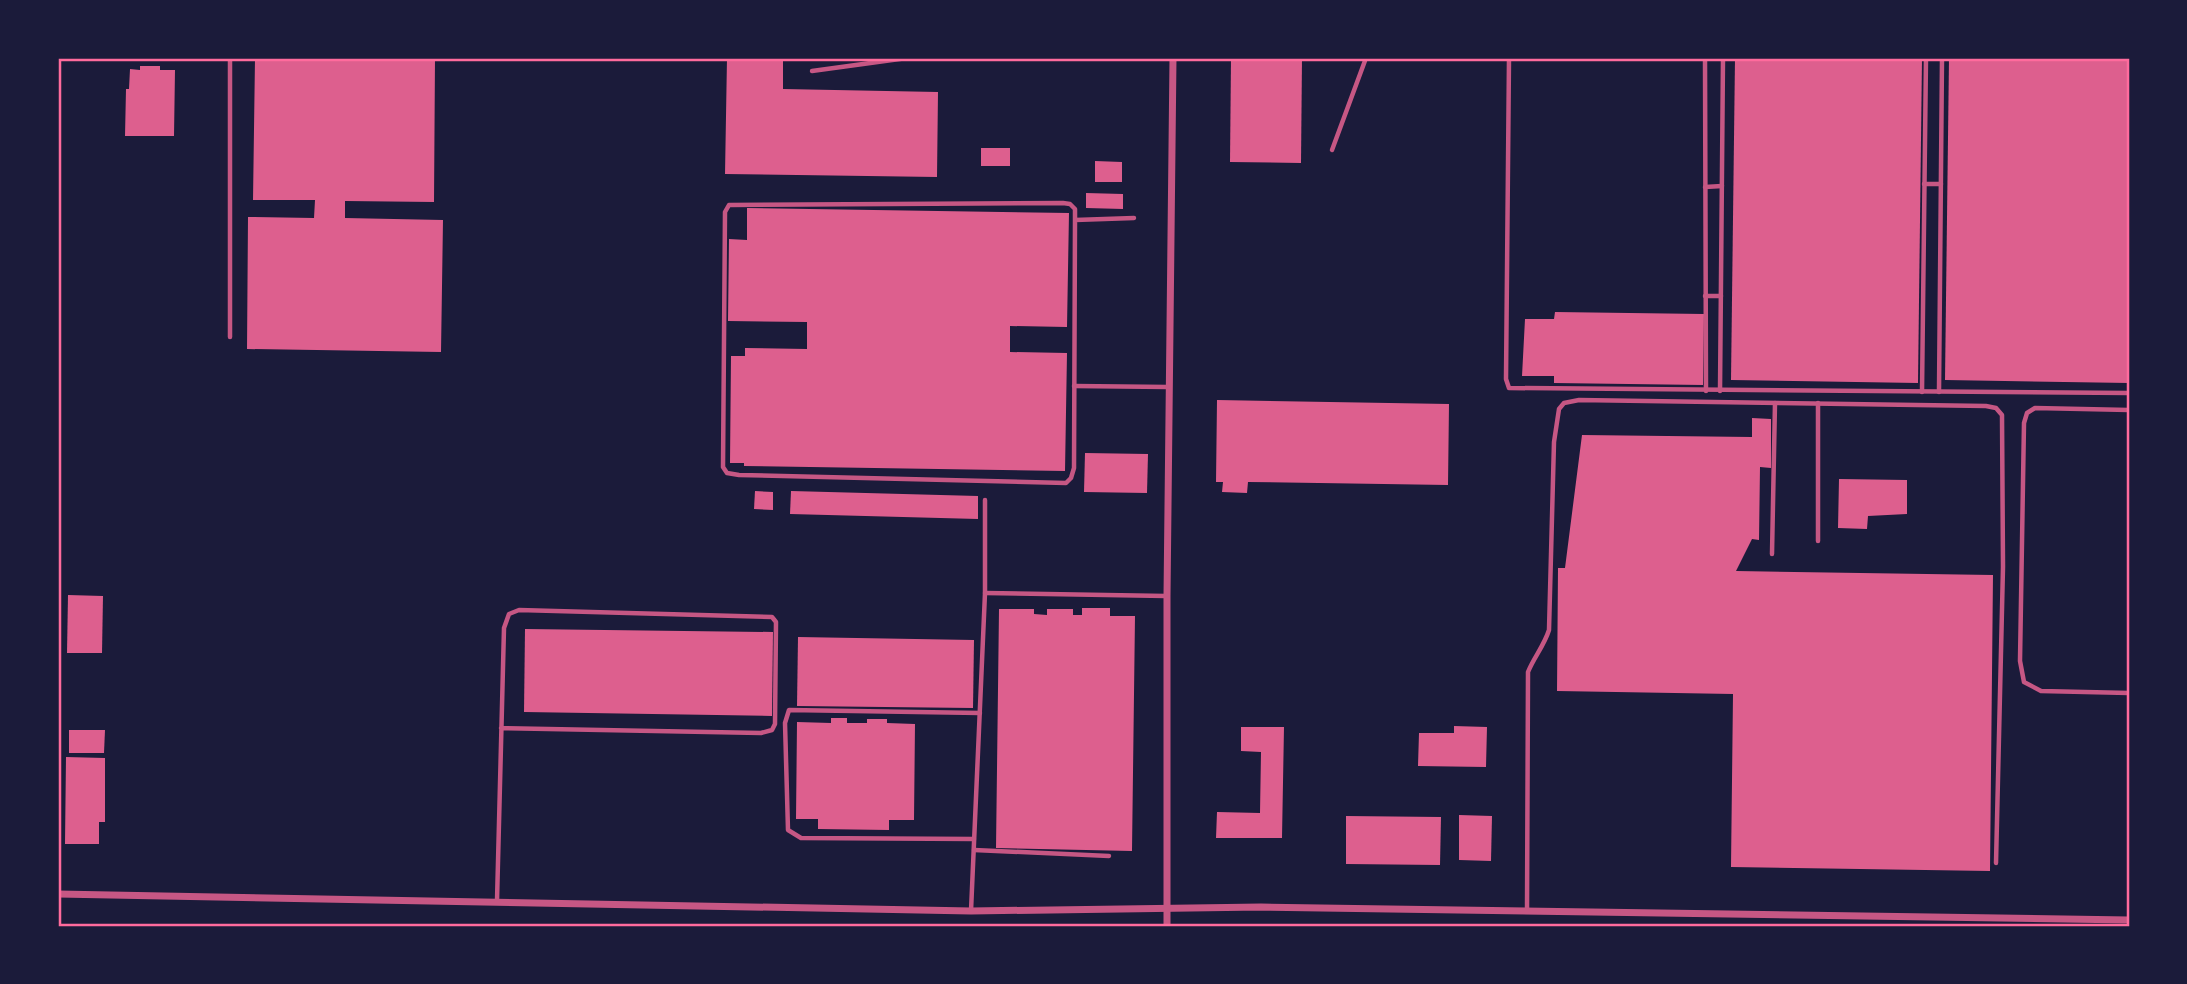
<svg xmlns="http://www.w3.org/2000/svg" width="2187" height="984" font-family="'Space Grotesk',sans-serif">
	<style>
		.building { fill: #dd5f8e }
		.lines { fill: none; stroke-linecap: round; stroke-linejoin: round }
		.service { stroke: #c65784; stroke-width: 4.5 }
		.minor { stroke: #c65784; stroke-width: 7 }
		.neatline { fill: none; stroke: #ff6b9d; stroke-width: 2.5 }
	</style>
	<rect width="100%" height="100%" fill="#1b1b3a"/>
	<g class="building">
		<polygon points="255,58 435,58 434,202 345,201 345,218 443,220 441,352 247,349 248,217 314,218 315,200 253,200"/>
		<polygon points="727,58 783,58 783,89 938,92 937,177 725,174"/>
		<polygon points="1231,58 1302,58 1301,163 1230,162"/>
		<polygon points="1735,58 1922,58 1918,383 1731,380"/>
		<polygon points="1949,58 2129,58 2129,383 1945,380"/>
		<polygon points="140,66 160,66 160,70 175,70 174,136 125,136 126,89 129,89 130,69 140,70"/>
		<rect x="981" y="148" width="29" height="18"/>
		<polygon points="1095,161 1122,162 1122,182 1095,182"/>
		<polygon points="1086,193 1123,194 1123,209 1086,208"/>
		<polygon points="747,208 1069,213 1067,327 1010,326 1010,352 1067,353 1065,471 744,466 744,463 730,463 731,356 745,356 745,348 807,349 807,322 728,321 729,239 747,240"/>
		<polygon points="1555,312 1704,314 1703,385 1554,383 1554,376 1522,376 1525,319 1554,319"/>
		<polygon points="1217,400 1449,404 1448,485 1248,482 1247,493 1222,492 1223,482 1216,482"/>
		<polygon points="1752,418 1771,419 1771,468 1760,467 1759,540 1752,539 1736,571 1993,575 1990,871 1731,867 1733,694 1557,691 1558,568 1565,568 1582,435 1752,437"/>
		<polygon points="1085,453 1148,454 1147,493 1084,492"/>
		<polygon points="1839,479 1907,480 1907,514 1868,516 1867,529 1838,528"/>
		<polygon points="755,491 773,492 773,510 754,509"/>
		<polygon points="791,491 978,496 978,519 790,514"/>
		<polygon points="68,595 103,596 102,653 67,653"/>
		<polygon points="1082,608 1110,608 1110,616 1135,616 1132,851 996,848 999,609 1034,609 1034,614 1047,615 1047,609 1073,609 1073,615 1082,615"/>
		<polygon points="525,629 773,632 772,716 524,712"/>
		<polygon points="798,637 974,640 973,708 797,706"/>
		<polygon points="831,718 847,718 847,723 867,723 867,719 887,719 887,723 915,724 914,820 889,820 889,830 818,829 818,819 796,819 797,722 831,723"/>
		<polygon points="1454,726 1487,727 1486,767 1418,766 1419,733 1454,733"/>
		<polygon points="1241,727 1284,727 1282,838 1216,838 1217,812 1260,813 1261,752 1241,751"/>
		<polygon points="69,730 105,730 104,753 69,753"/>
		<polygon points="66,757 105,758 105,822 99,822 99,844 65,844"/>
		<polygon points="1459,815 1492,816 1491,861 1459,860"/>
		<polygon points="1346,816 1441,817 1440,865 1346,864"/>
	</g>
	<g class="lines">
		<g class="service">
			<polyline points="230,58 230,337"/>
			<polyline points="1509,58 1506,379 1509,388 2129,393"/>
			<polyline points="1705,58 1706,391"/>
			<polyline points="812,71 907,58"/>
			<polyline points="1332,150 1366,58"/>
			<polyline points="1924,184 1941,184"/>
			<polyline points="1705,187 1722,186"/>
			<polyline points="1075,220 1075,209 1070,204 1063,203 729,205 725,212 723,467 727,473 739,475 1066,483 1071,478 1074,468 1075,220 1134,218"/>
			<polyline points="1705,296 1721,296"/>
			<polyline points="1074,386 1168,387"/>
			<polyline points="1720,391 1723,58"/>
			<polyline points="1922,392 1926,58"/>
			<polyline points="1939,392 1942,58"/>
			<polyline points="1818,403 1818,541"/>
			<polyline points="2129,410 2035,408 2027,413 2024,423 2020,661 2024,682 2041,691 2129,693"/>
			<polyline points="1772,554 1775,403"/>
			<polyline points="985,593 1166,596"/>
			<polyline points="58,812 58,849"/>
			<polyline points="974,839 801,838 788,830 785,723 789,710 980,713"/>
			<polyline points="974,850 1109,856"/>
			<polyline points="497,901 504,628 509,614 519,610 772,617 776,622 775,724 772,730 761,733 501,728"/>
			<polyline points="971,911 985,593 985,500"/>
			<path d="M1527 911 1528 672C1534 657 1544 646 1549 630L1554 442 1559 409 1564 403 1579 400 1986 406 1996 408 2002 415 2003 567 1996 863"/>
		</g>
		<g class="minor">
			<polyline points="58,894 971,911 1261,907 2129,920"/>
			<polyline points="1167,926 1167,596 1173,58"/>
		</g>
	</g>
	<rect width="2187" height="984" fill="none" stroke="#1b1b3a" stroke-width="119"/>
	<rect x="60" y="60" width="2068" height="865" class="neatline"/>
</svg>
